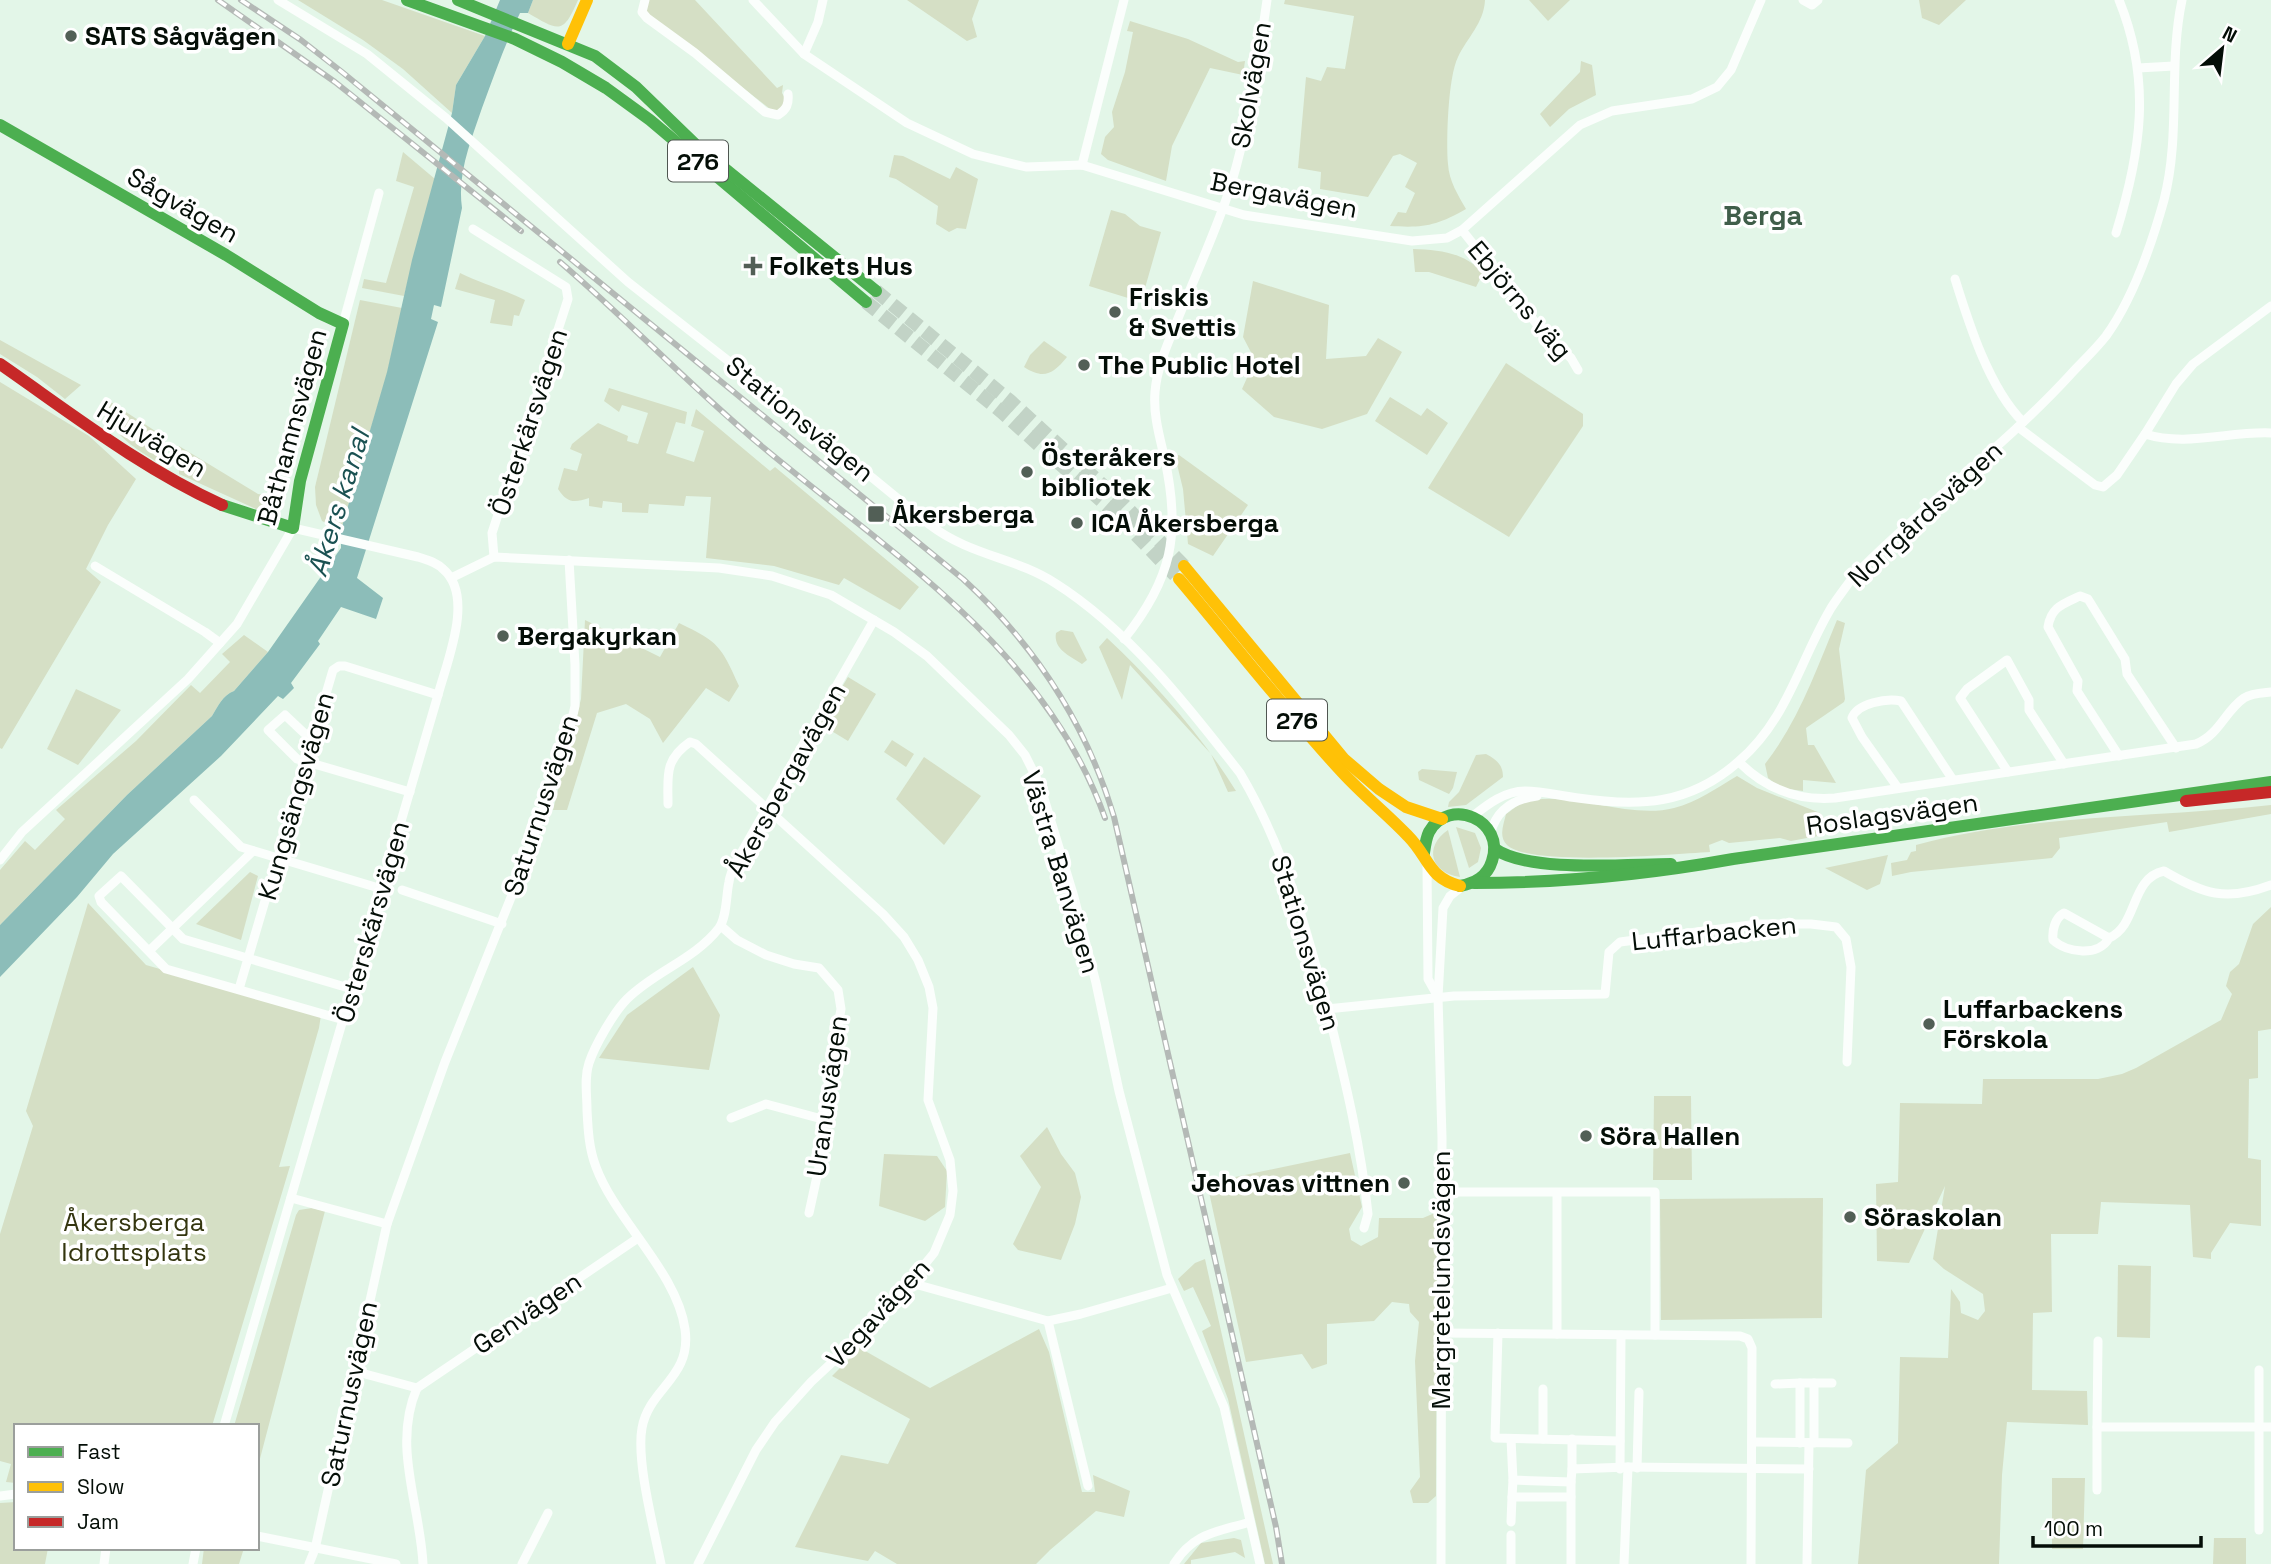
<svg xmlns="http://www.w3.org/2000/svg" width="2271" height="1564" font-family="'Space Grotesk',sans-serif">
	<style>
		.green { fill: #d5dfc5 }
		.water { fill: #8cbdb9 }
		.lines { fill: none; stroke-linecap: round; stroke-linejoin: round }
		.primary-tunnel { stroke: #c2d3c6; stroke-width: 14; stroke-dasharray: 14 7; stroke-linecap: butt }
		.street { stroke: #fbfefc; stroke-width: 9 }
		.fast { stroke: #4caf50; stroke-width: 12 }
		.slow { stroke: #ffc107; stroke-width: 12 }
		.jam { stroke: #c62828; stroke-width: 12 }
		.rail-casing { stroke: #b4b9b6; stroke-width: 6 }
		.rail { stroke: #fff; stroke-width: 3.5; stroke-dasharray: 10; stroke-linecap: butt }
		.poi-dot { fill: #525f56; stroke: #fff; stroke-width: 2.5 }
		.labels { text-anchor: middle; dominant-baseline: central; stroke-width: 7; stroke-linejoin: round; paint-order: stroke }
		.shield { fill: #fff; stroke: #4f5651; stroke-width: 2 }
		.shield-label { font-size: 24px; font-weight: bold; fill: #040e07 }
		.poi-label { font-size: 26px; font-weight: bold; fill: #040e07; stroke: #fff; text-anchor: start }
		.street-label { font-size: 26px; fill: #040e07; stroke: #fff }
		.park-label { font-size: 26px; fill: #343610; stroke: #fff }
		.neighbourhood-label { font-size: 28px; font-weight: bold; fill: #405e4a; stroke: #fff }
		.water-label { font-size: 28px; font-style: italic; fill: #1a5152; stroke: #fff }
	</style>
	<rect width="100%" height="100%" fill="#e3f6e8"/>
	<g class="green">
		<polygon points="298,0 382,0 485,36 456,85 452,113 403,69 363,40"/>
		<path d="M533 0H578C563 35 559 31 528 13Z"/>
		<polygon points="648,0 695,0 777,88 783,85 782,93 786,100 780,110 774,112 646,13"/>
		<polygon points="907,0 979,0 972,19 977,37 967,41"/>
		<path d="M1285 0H1485C1484 23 1467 38 1458 57 1448 77 1446 141 1448 164 1449 181 1458 195 1466 209 1436 226 1424 228 1390 226L1398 212 1406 213 1415 193 1405 187 1417 163 1400 154 1393 156 1368 197 1320 189 1321 172 1298 168 1306 77 1321 81 1327 67 1345 69 1354 16 1284 4Z"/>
		<polygon points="1529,0 1570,0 1548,21"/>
		<polygon points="1919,0 1966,0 1939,25 1922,18"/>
		<polygon points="1130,21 1188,39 1238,62 1245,61 1243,75 1210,68 1172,146 1166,181 1108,160 1101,154 1105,137 1114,127 1112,112 1125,72 1133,32 1127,31"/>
		<polygon points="1581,61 1592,65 1596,95 1569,109 1550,127 1540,114 1580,72"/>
		<polygon points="403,152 435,179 404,296 362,288 364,279 386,283 414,187 396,181"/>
		<polygon points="894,155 903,156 950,179 956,167 978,179 966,229 957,228 949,232 936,224 938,206 896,179 889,177"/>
		<polygon points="1111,210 1125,214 1140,226 1161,232 1141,302 1089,286"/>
		<path d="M1413 249C1439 250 1464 252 1483 273L1476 287 1429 272H1415Z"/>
		<path d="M460 273C482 284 503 289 525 300L519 316 514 315 512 326 490 323 495 300 455 289Z"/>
		<polygon points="1253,281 1329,305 1326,359 1366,356 1378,338 1402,352 1367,414 1322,429 1274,417 1242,389 1255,360 1243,337"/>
		<polygon points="360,300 402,308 387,374 341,530 322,521 316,505 315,487"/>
		<polygon points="0,340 81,385 65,399 37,377 0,354"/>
		<path d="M1044 341 1067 357C1053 374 1044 380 1024 367L1030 355Z"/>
		<polygon points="1506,363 1583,414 1583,426 1509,537 1428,488"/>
		<polygon points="0,382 89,436 136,479 108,525 86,569 101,582 2,749 0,748"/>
		<path d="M609 388 687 412 685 424 676 422 666 453 694 462 704 431 691 426 696 409 770 471 775 467 919 587 900 610 844 578 839 585 774 566 706 558 711 497 686 496 684 506 649 504 648 513 622 512V503L603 501 602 508 589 506V498C574 503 567 503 558 489L564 468 577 471 582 454 570 449 572 444 598 423 628 436 627 441 638 444 648 413 622 405 619 412 604 401Z"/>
		<polygon points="1390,397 1421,416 1427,408 1448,423 1427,455 1375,421"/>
		<path d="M109 401 163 436 162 465C139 451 120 440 106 417Z"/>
		<polygon points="179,446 258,494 266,495 269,515 179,474"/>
		<polygon points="1179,455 1248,505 1213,556 1188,544 1183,489 1175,456"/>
		<path d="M585 620 660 657 679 623C719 642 721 646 739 686L729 702 706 688 663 743 650 719 626 704 597 713 567 810H553L581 699Z"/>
		<path d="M1837 620 1845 623 1839 649 1845 699 1844 702 1806 728 1808 745H1814L1836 783 1803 780V791L1781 788 1768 778 1765 764C1798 722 1817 668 1837 620Z"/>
		<path d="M1061 630 1073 632 1087 660 1082 664C1070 656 1053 649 1056 633Z"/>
		<path d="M244 635 268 652 234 691C223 695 218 706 212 716L127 795 0 925V870L25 841 35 850 65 819 56 810 136 741 191 685 200 693 230 662 222 654Z"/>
		<path d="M1107 638C1154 682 1202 736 1236 791L1228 792 1211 754 1130 665 1122 700 1099 647Z"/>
		<polygon points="848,677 876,694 848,741 820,724"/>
		<polygon points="76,689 121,710 78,765 47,749"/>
		<polygon points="892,740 914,754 906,767 884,752"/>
		<path d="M1486 754C1497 760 1503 765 1503 777L1466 805 1448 807 1449 802 1459 792 1476 755Z"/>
		<polygon points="924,757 981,796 944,845 896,799"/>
		<polygon points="1422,769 1457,772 1453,788 1449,794 1419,780 1418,772"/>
		<path d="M1737 776 1757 788 1820 813 1826 820 1823 835 1791 841 1780 838 1729 843 1722 840 1709 845 1710 852C1674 854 1530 867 1507 845 1498 836 1504 824 1506 814 1511 811 1518 804 1524 802 1568 789 1628 820 1674 808 1697 802 1717 788 1737 776Z"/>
		<path d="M2271 805V814L2169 832 2167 822 2059 838 2060 848 2052 858 1911 872 1892 876 1891 863 1907 860 1911 852 1916 851V845C2031 814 2153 818 2271 805Z"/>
		<polygon points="1456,827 1475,833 1481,848 1478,862 1469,868"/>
		<path d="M1448 830 1460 877C1431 873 1423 847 1448 830Z"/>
		<polygon points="1888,855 1880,884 1867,890 1825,868"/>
		<polygon points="250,872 258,876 241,940 196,924"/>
		<polygon points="88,903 146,965 321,1015 319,1028 279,1167 290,1166 212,1426 16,1426 16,1483 6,1482 11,1464 0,1461 0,1234 33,1126 26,1111"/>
		<polygon points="2271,907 2271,1029 2258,1031 2258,1078 2249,1079 2248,1158 2261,1160 2261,1226 2230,1223 2211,1253 2211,1259 2193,1257 2190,1205 2101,1202 2098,1234 2051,1234 2052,1312 2033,1313 2032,1390 2087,1391 2088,1425 2007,1422 2002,1475 1999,1564 1858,1564 1866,1470 1898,1443 1900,1357 1948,1358 1951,1289 1960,1302 1961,1313 1978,1320 1985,1311 1983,1294 1944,1269 1933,1259 1945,1186 1909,1263 1877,1261 1876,1184 1898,1182 1900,1103 1982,1104 1983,1079 2098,1079 2122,1074 2136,1068 2221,1020 2232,994 2226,986 2230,972 2239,964 2253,924"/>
		<polygon points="693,967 720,1015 709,1070 599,1058 627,1015"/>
		<polygon points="1654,1096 1691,1096 1692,1180 1653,1180"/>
		<polygon points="1047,1127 1061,1154 1075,1173 1081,1197 1075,1224 1061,1260 1018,1250 1013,1244 1041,1187 1020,1156"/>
		<polygon points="1350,1153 1362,1207 1349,1229 1351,1240 1361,1246 1378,1237 1379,1218 1423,1218 1437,1212 1436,1496 1428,1503 1413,1503 1410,1491 1420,1477 1415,1361 1419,1322 1410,1312 1409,1304 1392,1302 1374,1321 1327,1324 1327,1364 1312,1369 1302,1354 1246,1362 1207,1183"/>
		<polygon points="884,1154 937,1156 947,1171 945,1207 925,1221 879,1206"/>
		<polygon points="1823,1198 1822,1318 1661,1320 1660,1199"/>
		<polygon points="312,1208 325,1211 257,1470 257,1426 234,1426 296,1215 299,1210"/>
		<polygon points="1205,1259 1273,1564 1265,1564 1228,1399 1202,1331 1211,1326 1193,1287 1184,1291 1178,1279 1195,1263"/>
		<polygon points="2118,1265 2151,1266 2150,1338 2117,1337"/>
		<polygon points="1039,1329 1049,1352 1082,1492 1095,1492 1093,1475 1130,1491 1124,1517 1096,1511 1050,1550 1036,1564 897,1564 875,1551 868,1561 795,1547 841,1455 888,1464 910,1419 832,1376 860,1348 930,1388"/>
		<polygon points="2052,1478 2085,1478 2083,1549 2052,1549"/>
		<polygon points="16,1502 16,1548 48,1548 45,1564 0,1564 0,1503"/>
		<polygon points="1234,1538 1241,1540 1245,1558 1235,1552 1191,1560 1191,1564 1184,1564 1201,1543"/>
		<polygon points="2214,1538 2246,1538 2246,1564 2213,1564"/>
		<polygon points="204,1548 244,1548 239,1564 202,1564"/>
	</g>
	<path class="water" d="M500 0H533L528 13H520C505 44 494 76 482 108 471 141 457 173 462 208L441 307 434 305 431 319 438 322 357 578 383 598 376 619 341 607 318 641 320 644 291 683 294 688 283 699 278 696 221 756 113 854 77 897 0 977V925L127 795 212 716C218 706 223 695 234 691L268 652 341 548V530L387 372 412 260 452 113 456 85 485 36Z"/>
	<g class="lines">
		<g class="primary-tunnel">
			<polyline points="876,291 1010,401 1121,502 1184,566"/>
			<polyline points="866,302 1002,412 1113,511 1179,579"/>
		</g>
		<g class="street">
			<path d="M278 0 367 54 446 118 628 282 769 393 930 525C971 556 1014 557 1055 583 1128 629 1188 706 1240 773 1286 851 1308 933 1330 1019 1346 1084 1361 1147 1368 1214L1364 1228"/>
			<path d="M645 0 642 12 647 18 695 53 765 112 778 115C787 109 789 104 788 94"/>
			<polyline points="753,0 804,54 907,123 973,154 1026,167 1082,165 1244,215 1412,241 1447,238 1462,230 1580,125 1612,111 1692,99 1717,87 1731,70 1761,0"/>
			<polyline points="1803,0 1812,5 1818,0"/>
			<polyline points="804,54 818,22 823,0"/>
			<polyline points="2138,68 2174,66"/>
			<polyline points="1082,165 1124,0"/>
			<polyline points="473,229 566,287 568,299 492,533 494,557"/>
			<polyline points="1462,230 1547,337 1571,358 1578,370"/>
			<path d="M2116 233C2141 152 2152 81 2119 0"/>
			<path d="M1955 279C1969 324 1989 388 2023 422"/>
			<polyline points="343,324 379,193"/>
			<path d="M2018 427 2095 485 2103 487 2117 475 2145 434C2186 447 2229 431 2271 433"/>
			<polyline points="2145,434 2176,384 2193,364 2271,306"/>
			<polyline points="95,566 205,632 220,643"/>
			<polyline points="451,578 494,557 719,568 772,576 831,595 894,632 927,656 1009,735 1025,755 1040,785 1074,897 1096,983 1119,1091 1167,1275 1224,1407 1260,1564"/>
			<path d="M1124 639C1172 579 1181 534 1165 460 1160 438 1153 415 1155 392 1157 366 1169 341 1179 316 1196 274 1216 231 1230 188 1249 127 1258 63 1267 0"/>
			<polyline points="313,736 304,733 285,715 268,730 297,759 410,792"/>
			<path d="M2119 756 2077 691 2078 681 2048 627C2051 607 2063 604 2080 596L2088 599 2125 659 2127 674 2176 748"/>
			<path d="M1739 762C1765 788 1798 801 1835 798L2196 744C2220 734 2225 711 2244 698 2252 693 2262 693 2271 692"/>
			<polyline points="2008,772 1960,698 1967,689 2007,660 2029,700 2029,710 2064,764"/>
			<path d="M1898 788 1862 737 1852 718C1857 703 1887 698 1901 701L1953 780"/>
			<polyline points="194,800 241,847 382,889"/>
			<path d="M668 804C668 776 664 760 690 742L696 744 883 914 904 937 918 960 929 987 933 1008 928 1100 950 1160 953 1191 950 1215 934 1253 884 1314 811 1382 775 1422 756 1450 698 1564"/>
			<path d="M1473 816C1488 804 1505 791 1525 791 1542 791 1561 796 1578 798 1639 807 1689 805 1738 762 1788 719 1799 662 1831 608 1838 597 1846 587 1853 577 1922 506 2003 448 2070 375 2082 362 2095 350 2106 336 2132 300 2152 243 2164 200 2181 135 2168 66 2182 0"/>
			<path d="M1491 832C1497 809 1514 799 1537 796"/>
			<path d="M0 860 22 832 188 679 237 624 293 528 418 557C427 560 436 562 443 569 475 596 447 661 438 695L224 1426"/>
			<polyline points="1427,865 1428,979 1437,995"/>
			<polyline points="402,890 502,924"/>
			<polyline points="721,926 737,940 766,955 794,964 819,968 838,990 841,1009 822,1119 821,1158 809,1213"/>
			<path d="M2109 938C2099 957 2067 953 2053 940 2052 930 2055 918 2064 913L2109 938C2138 926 2130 878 2164 871 2203 894 2226 902 2271 885"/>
			<polyline points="149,951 253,851"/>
			<polyline points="239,989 333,670 339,666 345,666 438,695"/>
			<polyline points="1327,1009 1454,996 1605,994 1609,952 1620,942 1758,924 1811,924 1836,927 1846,939 1851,967 1847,1062"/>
			<polyline points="344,1020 166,969 101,902 99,896 121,876 183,939 352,989"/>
			<polyline points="731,1118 766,1104 822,1119"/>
			<polyline points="1441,1192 1655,1192 1655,1335"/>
			<polyline points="291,1198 387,1224 315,1549 309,1564"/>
			<polyline points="387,1224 445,1062 518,880 567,741 575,706 575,665 569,560"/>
			<polyline points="911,1283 1048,1321 1081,1314 1172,1288"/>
			<polyline points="1048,1321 1088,1486"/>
			<polyline points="1442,1333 1740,1336 1748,1339 1752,1348 1751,1564"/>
			<polyline points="1498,1333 1495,1438 1620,1441"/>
			<polyline points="1557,1334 1557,1194"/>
			<polyline points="2098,1341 2097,1427 2271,1427"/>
			<polyline points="354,1371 417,1388 638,1238"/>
			<polyline points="1800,1383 1832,1383"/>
			<polyline points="1814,1383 1814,1443"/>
			<polyline points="1775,1384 1800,1383 1800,1443"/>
			<path d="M417 1388C392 1446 420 1504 423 1564"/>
			<polyline points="1543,1389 1543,1439"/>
			<polyline points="1511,1439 1513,1480 1571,1482 1572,1469"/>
			<polyline points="1572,1439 1572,1469 1628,1467 1624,1564"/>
			<polyline points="1752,1442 1848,1443"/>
			<polyline points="1628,1467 1809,1469"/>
			<polyline points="1637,1468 1639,1392"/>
			<polyline points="1620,1469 1621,1335"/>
			<polyline points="1513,1480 1512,1497 1571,1497 1571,1482"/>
			<polyline points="2097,1490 2097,1427"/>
			<polyline points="0,1496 16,1494"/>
			<polyline points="1511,1522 1512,1497"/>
			<polyline points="2259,1530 2259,1370"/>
			<polyline points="257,1536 396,1564"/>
			<polyline points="104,1564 106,1548"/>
			<polyline points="193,1564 196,1548"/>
			<polyline points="522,1564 548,1513"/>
			<path d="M661 1564C654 1529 636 1461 642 1428 649 1388 692 1378 685 1329 677 1272 616 1221 596 1167 589 1149 588 1130 587 1110 587 1094 584 1078 589 1063 595 1045 614 1012 627 999 655 971 694 960 719 928 727 917 726 895 729 882 730 875 733 868 736 862L874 620"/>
			<path d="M1174 1564C1194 1532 1218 1532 1250 1522"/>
			<polyline points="1441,1564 1442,1138 1438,997 1443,908 1450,896 1463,886"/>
			<polyline points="1511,1564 1511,1535"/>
			<polyline points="1571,1564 1571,1497"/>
			<polyline points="1807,1564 1809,1443"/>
		</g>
		<g class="fast">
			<polyline points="407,0 515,39 562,62 606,88 650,120 866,302"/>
			<polyline points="458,0 595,56 636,87 698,147 876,291"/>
			<polyline points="0,125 226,255 319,313 343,324 300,481 293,528 222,505"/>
			<path d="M1495 849C1529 873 1627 864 1671 864"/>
			<path d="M1424 853C1425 846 1426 838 1429 832 1449 796 1506 820 1492 861 1487 877 1475 883 1460 886"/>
			<path d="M1474 883C1564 883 1644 875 1733 859L2271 782"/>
		</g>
		<g class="slow">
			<polyline points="568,44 587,0"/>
			<polyline points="1184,566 1344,759 1379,789 1406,807 1442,819"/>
			<path d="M1179 579C1233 643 1285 710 1342 772 1363 795 1387 814 1408 836 1429 857 1428 878 1460 886"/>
		</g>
		<g class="jam">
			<path d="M0 364C72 414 141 468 222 505"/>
			<polyline points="2186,801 2271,792"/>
		</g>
		<g class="rail-casing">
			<g id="rail">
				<polyline points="218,0 335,82 521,231"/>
				<path d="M241 0 301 40 342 72 963 579C1035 645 1086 723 1114 817L1276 1527 1282 1564"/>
				<path d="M560 262C630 322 693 389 764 448 895 557 1045 650 1105 818"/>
			</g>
		</g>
		<use href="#rail" class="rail"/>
	</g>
	<g class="poi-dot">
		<circle cx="71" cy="36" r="7"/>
		<path d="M749.5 255.5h7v7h7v7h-7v7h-7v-7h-7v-7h7z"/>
		<circle cx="1115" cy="312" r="7"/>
		<circle cx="1084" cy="365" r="7"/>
		<circle cx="1027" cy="472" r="7"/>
		<rect x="867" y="505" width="18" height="18" rx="3.5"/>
		<circle cx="1077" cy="523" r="7"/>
		<circle cx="503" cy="636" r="7"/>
		<circle cx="1929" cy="1024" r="7"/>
		<circle cx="1586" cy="1136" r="7"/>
		<circle cx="1404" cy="1183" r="7"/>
		<circle cx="1850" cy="1217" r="7"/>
	</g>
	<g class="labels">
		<g class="shield">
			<rect x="668" y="140.5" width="60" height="41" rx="5"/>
			<rect x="1267" y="699.5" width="60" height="41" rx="5"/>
		</g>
		<g class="shield-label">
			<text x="698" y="161">276</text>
			<text x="1297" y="720">276</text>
		</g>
		<g class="poi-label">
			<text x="85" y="36">SATS Sågvägen</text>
			<text x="769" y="266">Folkets Hus</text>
			<text x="1129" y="297">Friskis<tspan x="1129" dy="30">&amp; Svettis</tspan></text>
			<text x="1098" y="365">The Public Hotel</text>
			<text x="1041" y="457">Österåkers<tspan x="1041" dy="30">bibliotek</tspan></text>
			<text x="892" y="514">Åkersberga</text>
			<text x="1091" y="523">ICA Åkersberga</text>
			<text x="517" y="636">Bergakyrkan</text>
			<text x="1943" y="1009">Luffarbackens<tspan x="1943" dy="30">Förskola</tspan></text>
			<text x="1600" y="1136">Söra Hallen</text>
			<text x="1390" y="1183" text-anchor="end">Jehovas vittnen</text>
			<text x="1864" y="1217">Söraskolan</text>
		</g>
		<g class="street-label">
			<text transform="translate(1251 85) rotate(-80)">Skolvägen</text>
			<text transform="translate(1284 195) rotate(11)">Bergavägen</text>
			<text transform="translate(183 205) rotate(30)">Sågvägen</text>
			<text transform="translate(1520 300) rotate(50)">Ebjörns väg</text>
			<text transform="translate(800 419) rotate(39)">Stationsvägen</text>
			<text transform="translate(529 422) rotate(-72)">Österkärsvägen</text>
			<text transform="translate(292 427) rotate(-75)">Båthamnsvägen</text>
			<text transform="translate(152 439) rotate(31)">Hjulvägen</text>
			<text transform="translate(1925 514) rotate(-43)">Norrgårdsvägen</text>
			<text transform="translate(786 780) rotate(-61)">Åkersbergavägen</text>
			<text transform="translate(296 796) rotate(-74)">Kungsängsvägen</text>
			<text transform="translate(541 805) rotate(-72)">Saturnusvägen</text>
			<text transform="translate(1892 814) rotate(-8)">Roslagsvägen</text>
			<text transform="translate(1061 872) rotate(73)">Västra Banvägen</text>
			<text transform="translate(372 922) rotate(-74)">Österskärsvägen</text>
			<text transform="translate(1714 933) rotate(-6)">Luffarbacken</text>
			<text transform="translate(1306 943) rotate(73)">Stationsvägen</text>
			<text transform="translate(827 1096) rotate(-82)">Uranusvägen</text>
			<text transform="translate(1441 1280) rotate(-90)">Margretelundsvägen</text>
			<text transform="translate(527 1313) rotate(-34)">Genvägen</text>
			<text transform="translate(878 1313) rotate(-47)">Vegavägen</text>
			<text transform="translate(349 1394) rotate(-78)">Saturnusvägen</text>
		</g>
		<g class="park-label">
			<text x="134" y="1222">Åkersberga<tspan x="134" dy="30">Idrottsplats</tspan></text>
		</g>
		<g class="neighbourhood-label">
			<text x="1763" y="215">Berga</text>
		</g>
		<g class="water-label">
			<text transform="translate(338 503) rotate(-73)">Åkers kanal</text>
		</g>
	</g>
	<rect x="14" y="1424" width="245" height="126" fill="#ffffff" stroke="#9b9f9c" stroke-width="2"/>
	<rect x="28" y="1447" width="35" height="10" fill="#4caf50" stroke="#9b9f9c" stroke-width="2"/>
	<text x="77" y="1459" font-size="21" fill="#040e07">Fast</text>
	<rect x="28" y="1482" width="35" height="10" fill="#ffc107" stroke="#9b9f9c" stroke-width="2"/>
	<text x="77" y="1494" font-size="21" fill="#040e07">Slow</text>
	<rect x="28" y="1517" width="35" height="10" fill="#c62828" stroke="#9b9f9c" stroke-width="2"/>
	<text x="77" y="1529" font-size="21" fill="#040e07">Jam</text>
	<g transform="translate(2222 49) rotate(28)" stroke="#ffffff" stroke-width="5" paint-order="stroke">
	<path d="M0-5L12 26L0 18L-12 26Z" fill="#040e07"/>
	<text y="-10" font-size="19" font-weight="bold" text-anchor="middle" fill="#040e07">N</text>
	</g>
	<path d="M2033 1536v10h168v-10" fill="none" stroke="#040e07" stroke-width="3.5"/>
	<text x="2044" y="1536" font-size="21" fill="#040e07" stroke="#ffffff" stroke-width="5" paint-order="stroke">100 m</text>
</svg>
